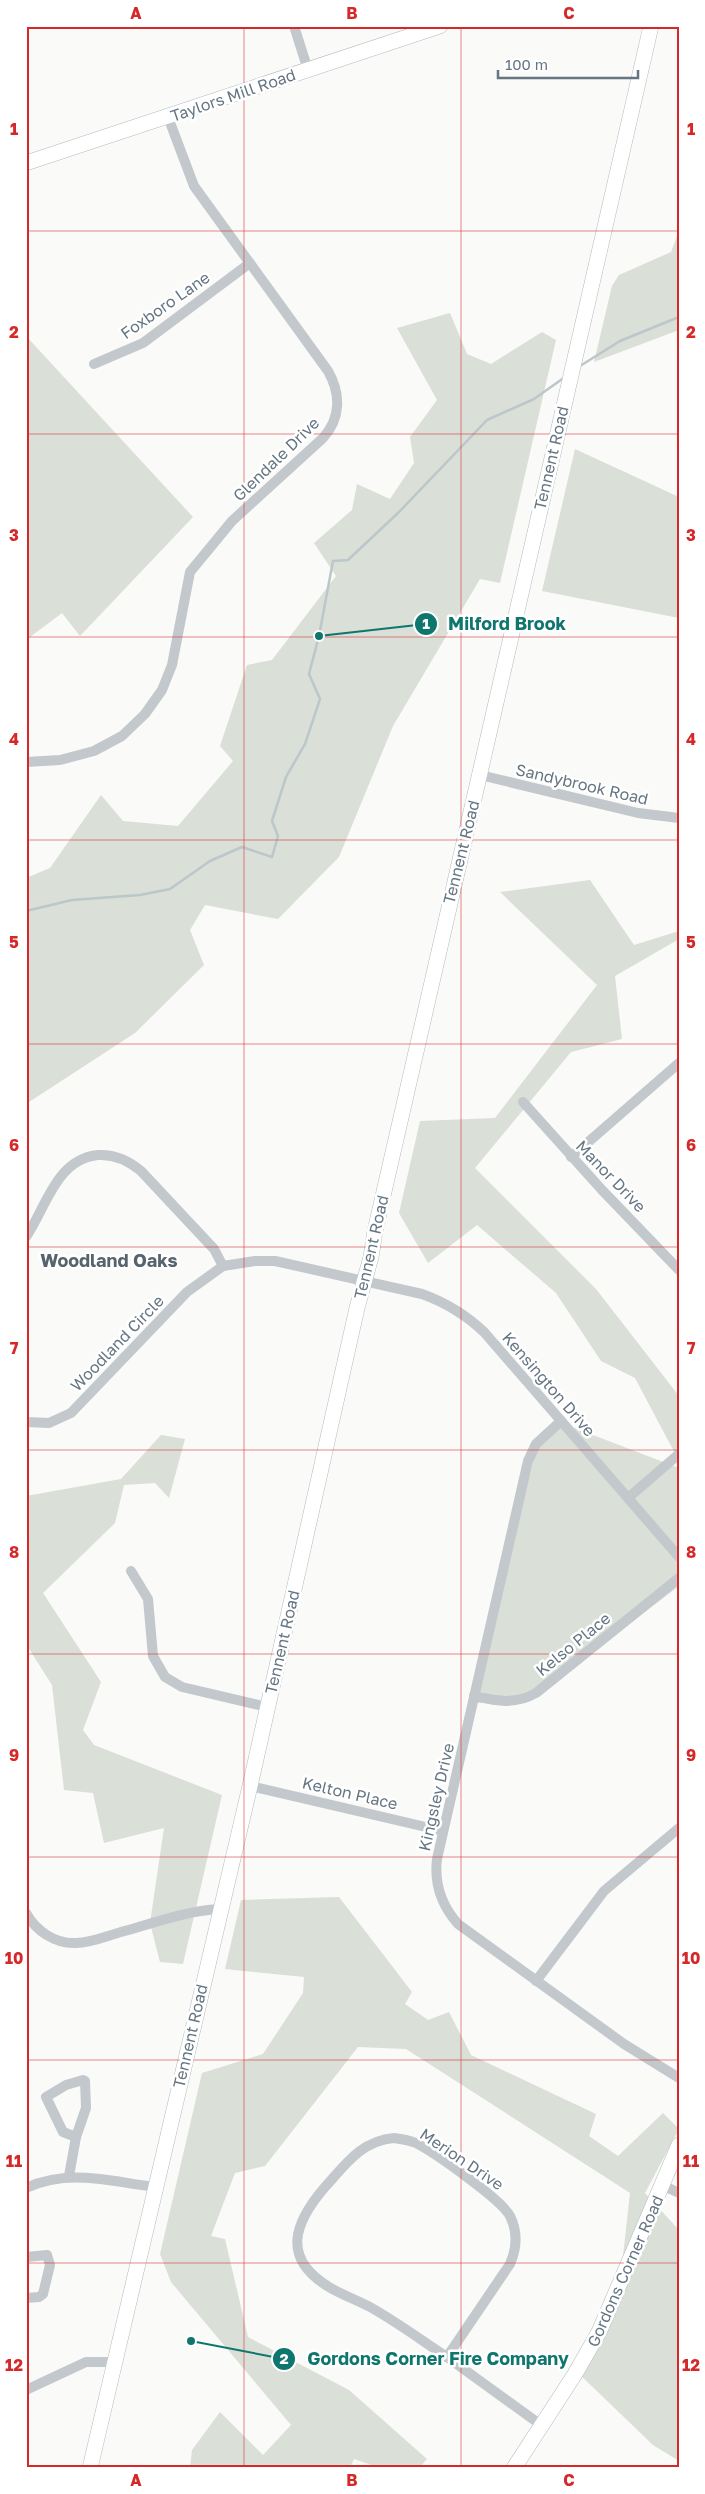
<svg xmlns="http://www.w3.org/2000/svg" width="705" height="2494" font-family="'Golos Text',sans-serif">
	<style>
		.green { fill: #dadfd7 }
		.lines { fill: none; stroke-linecap: round; stroke-linejoin: round }
		.stream { stroke: #bbc7cb; stroke-width: 2.5 }
		.secondary-casing { stroke: #b3babf; stroke-width: 16 }
		.street { stroke: #c3c8cc; stroke-width: 10 }
		.secondary { stroke: #fff; stroke-width: 15 }
		.grid { fill: none; stroke: #d62828; stroke-width: 1; stroke-opacity: 0.55 }
		.labels { text-anchor: middle; dominant-baseline: central; stroke-width: 5; stroke-linejoin: round; paint-order: stroke }
		.street-label { font-size: 16px; fill: #657683; stroke: #fff }
		.neighbourhood-label { font-size: 18px; font-weight: bold; fill: #57646e; stroke: #fff }
		.leader { fill: none; stroke: #0f766e; stroke-width: 2 }
		.callout-dot { fill: #0f766e; stroke: #fff; stroke-width: 2 }
		.mark-label { font-size: 15px; text-anchor: middle; font-weight: bold; fill: #fff }
		.callout-label { font-size: 18px; text-anchor: middle; font-weight: bold; fill: #0f766e; stroke: #fff; stroke-width: 5; stroke-linejoin: round; paint-order: stroke }
		.neatline { fill: none; stroke: #d62828; stroke-width: 2 }
		.grid-label { font-size: 16px; text-anchor: middle; font-weight: bold; fill: #d62828 }
	</style>
	<rect width="100%" height="100%" fill="#fafaf8"/>
	<g class="green">
		<polygon points="679,231 679,330 594,362 612,286 619,275 671,252"/>
		<polygon points="450,313 467,354 491,364 542,332 556,340 500,583 480,579 393,726 339,857 278,919 205,905 190,930 204,965 135,1033 26,1104 26,878 50,868 101,795 123,821 178,826 233,761 220,746 247,665 272,660 336,576 314,543 352,510 357,484 390,499 414,463 410,437 437,400 397,328"/>
		<polygon points="26,336 193,517 80,636 62,613 26,640"/>
		<polygon points="575,449 679,497 679,618 542,591"/>
		<polygon points="590,880 634,945 679,931 679,939 615,976 622,1039 571,1052 475,1168 596,1289 679,1396 679,1461 635,1378 601,1361 556,1293 477,1225 428,1263 399,1213 420,1121 495,1118 597,985 500,892"/>
		<polygon points="559,1422 679,1468 679,1586 527,1702 472,1703 538,1442"/>
		<polygon points="161,1435 185,1439 169,1498 155,1483 124,1485 115,1523 43,1593 101,1682 83,1730 94,1745 222,1795 183,1964 160,1962 150,1923 164,1828 104,1843 93,1793 64,1790 52,1685 26,1644 26,1496 121,1479"/>
		<polygon points="339,1897 412,1992 405,2004 428,2020 449,2012 471,2055 596,2114 589,2136 618,2156 663,2113 679,2129 645,2193 679,2230 679,2461 653,2445 574,2369 621,2274 630,2193 406,2049 358,2047 265,2166 235,2173 211,2236 225,2239 248,2337 349,2390 427,2459 419,2468 380,2468 354,2459 350,2468 190,2468 192,2450 220,2412 263,2455 291,2425 171,2282 160,2254 202,2073 263,2054 303,1993 304,1977 225,1969 241,1900"/>
	</g>
	<g class="lines">
		<g class="stream">
			<polyline points="580,366 620,341 679,317"/>
			<polyline points="26,911 72,900 140,895 170,889 210,861 242,847 272,857 278,836 272,821 286,777 305,744 320,699 309,674 319,636 333,561 348,560 399,512 487,420 534,399 565,377"/>
		</g>
		<g class="secondary-casing">
			<g id="secondary">
				<polyline points="26,163 440,26"/>
				<polyline points="90,2468 250,1786 357,1308 371,1257 375,1231 651,26"/>
				<polyline points="514,2468 575,2374 599,2332 679,2145"/>
			</g>
		</g>
		<g class="street">
			<polyline points="294,26 308,70"/>
			<polyline points="94,364 143,343 250,263"/>
			<path d="M26 762 60 760 94 751 122 736 145 714 162 690 172 665 190 572 232 521 323 438C341 418 341 394 328 371L194 186 168 117"/>
			<polyline points="480,775 638,813 679,818"/>
			<polyline points="523,1102 602,1190 679,1270"/>
			<polyline points="571,1157 679,1063"/>
			<path d="M26 1237C46 1208 56 1159 98 1155 115 1154 128 1160 141 1171L214 1249 223 1266"/>
			<path d="M561 1421 536 1444 528 1461 437 1859C434 1884 442 1906 458 1924L624 2044 679 2078"/>
			<path d="M26 1422 49 1423 71 1413 187 1292 223 1266 255 1261H275L422 1294C447 1303 465 1314 484 1332L679 1557"/>
			<polyline points="628,1498 679,1454"/>
			<polyline points="131,1571 148,1599 153,1656 165,1677 182,1687 267,1707"/>
			<path d="M474 1696C497 1701 515 1705 536 1693L679 1578"/>
			<polyline points="250,1786 443,1831"/>
			<path d="M26 1913C36 1931 55 1944 76 1943 91 1943 107 1936 121 1932 154 1923 185 1911 219 1909"/>
			<polyline points="536,1981 604,1891 679,1828"/>
			<polygon points="83,2080 85,2081 86,2108 76,2137 63,2132 46,2097 66,2085"/>
			<path d="M394 2138C401 2139 409 2140 416 2143 434 2152 502 2200 510 2216 518 2232 517 2248 510 2264L447 2357C421 2340 397 2322 370 2307 357 2300 342 2295 329 2287 281 2258 294 2223 325 2187 346 2164 361 2141 394 2138Z"/>
			<polyline points="69,2176 76,2137"/>
			<polyline points="662,2185 679,2193"/>
			<path d="M26 2188C70 2168 111 2182 156 2187"/>
			<polyline points="26,2257 47,2255 50,2265 43,2294 39,2297 26,2298"/>
			<polyline points="447,2357 541,2425"/>
			<polyline points="26,2390 86,2362 115,2362"/>
		</g>
		<use href="#secondary" class="secondary"/>
	</g>
	<path class="grid" d="M244 26V2468M461 26V2468M26 231H679M26 434H679M26 637H679M26 840H679M26 1044H679M26 1247H679M26 1450H679M26 1654H679M26 1857H679M26 2060H679M26 2263H679"/>
	<g class="labels">
		<g class="street-label">
			<text transform="translate(233 95) rotate(-19)">Taylors Mill Road</text>
			<text transform="translate(165 305) rotate(-35)">Foxboro Lane</text>
			<text transform="translate(551 458) rotate(-77)">Tennent Road</text>
			<text transform="translate(276 459) rotate(-44)">Glendale Drive</text>
			<text transform="translate(582 784) rotate(13)">Sandybrook Road</text>
			<text transform="translate(461 852) rotate(-76)">Tennent Road</text>
			<text transform="translate(611 1176) rotate(46)">Manor Drive</text>
			<text transform="translate(371 1247) rotate(-77)">Tennent Road</text>
			<text transform="translate(117 1343) rotate(-46)">Woodland Circle</text>
			<text transform="translate(549 1384) rotate(49)">Kensington Drive</text>
			<text transform="translate(282 1642) rotate(-77)">Tennent Road</text>
			<text transform="translate(573 1644) rotate(-39)">Kelso Place</text>
			<text transform="translate(350 1793) rotate(13)">Kelton Place</text>
			<text transform="translate(436 1797) rotate(-77)">Kingsley Drive</text>
			<text transform="translate(190 2036) rotate(-77)">Tennent Road</text>
			<text transform="translate(462 2159) rotate(34)">Merion Drive</text>
			<text transform="translate(625 2271) rotate(-66)">Gordons Corner Road</text>
		</g>
		<g class="neighbourhood-label">
			<text x="109" y="1260">Woodland Oaks</text>
		</g>
	</g>
	<path class="leader" d="M319 636L426 624M191 2341L284 2359"/>
	<g class="callout-dot">
		<circle cx="319" cy="636" r="5"/>
		<circle cx="191" cy="2341" r="5"/>
		<circle cx="426" cy="624" r="12"/>
		<circle cx="284" cy="2359" r="12"/>
	</g>
	<g class="mark-label">
		<text x="426" y="629">1</text>
		<text x="284" y="2364">2</text>
	</g>
	<g class="callout-label">
		<text x="507" y="630">Milford Brook</text>
		<text x="438" y="2365">Gordons Corner Fire Company</text>
	</g>
	<rect width="705" height="2494" fill="none" stroke="#ffffff" stroke-width="55"/>
	<path d="M498 70v8h140v-8" fill="none" stroke="#657683" stroke-width="2.5"/>
	<text x="505" y="70" font-size="15" fill="#657683" stroke="#ffffff" stroke-width="4" paint-order="stroke">100 m</text>
	<rect x="28" y="28" width="650" height="2438" class="neatline"/>
	<g class="grid-label">
		<text x="136" y="19">A</text>
		<text x="352" y="19">B</text>
		<text x="569" y="19">C</text>
		<text x="14" y="135">1</text>
		<text x="691" y="135">1</text>
		<text x="14" y="338">2</text>
		<text x="691" y="338">2</text>
		<text x="14" y="541">3</text>
		<text x="691" y="541">3</text>
		<text x="14" y="745">4</text>
		<text x="691" y="745">4</text>
		<text x="14" y="948">5</text>
		<text x="691" y="948">5</text>
		<text x="14" y="1151">6</text>
		<text x="691" y="1151">6</text>
		<text x="14" y="1354">7</text>
		<text x="691" y="1354">7</text>
		<text x="14" y="1558">8</text>
		<text x="691" y="1558">8</text>
		<text x="14" y="1761">9</text>
		<text x="691" y="1761">9</text>
		<text x="14" y="1964">10</text>
		<text x="691" y="1964">10</text>
		<text x="14" y="2167">11</text>
		<text x="691" y="2167">11</text>
		<text x="14" y="2371">12</text>
		<text x="691" y="2371">12</text>
		<text x="136" y="2486">A</text>
		<text x="352" y="2486">B</text>
		<text x="569" y="2486">C</text>
	</g>
</svg>
